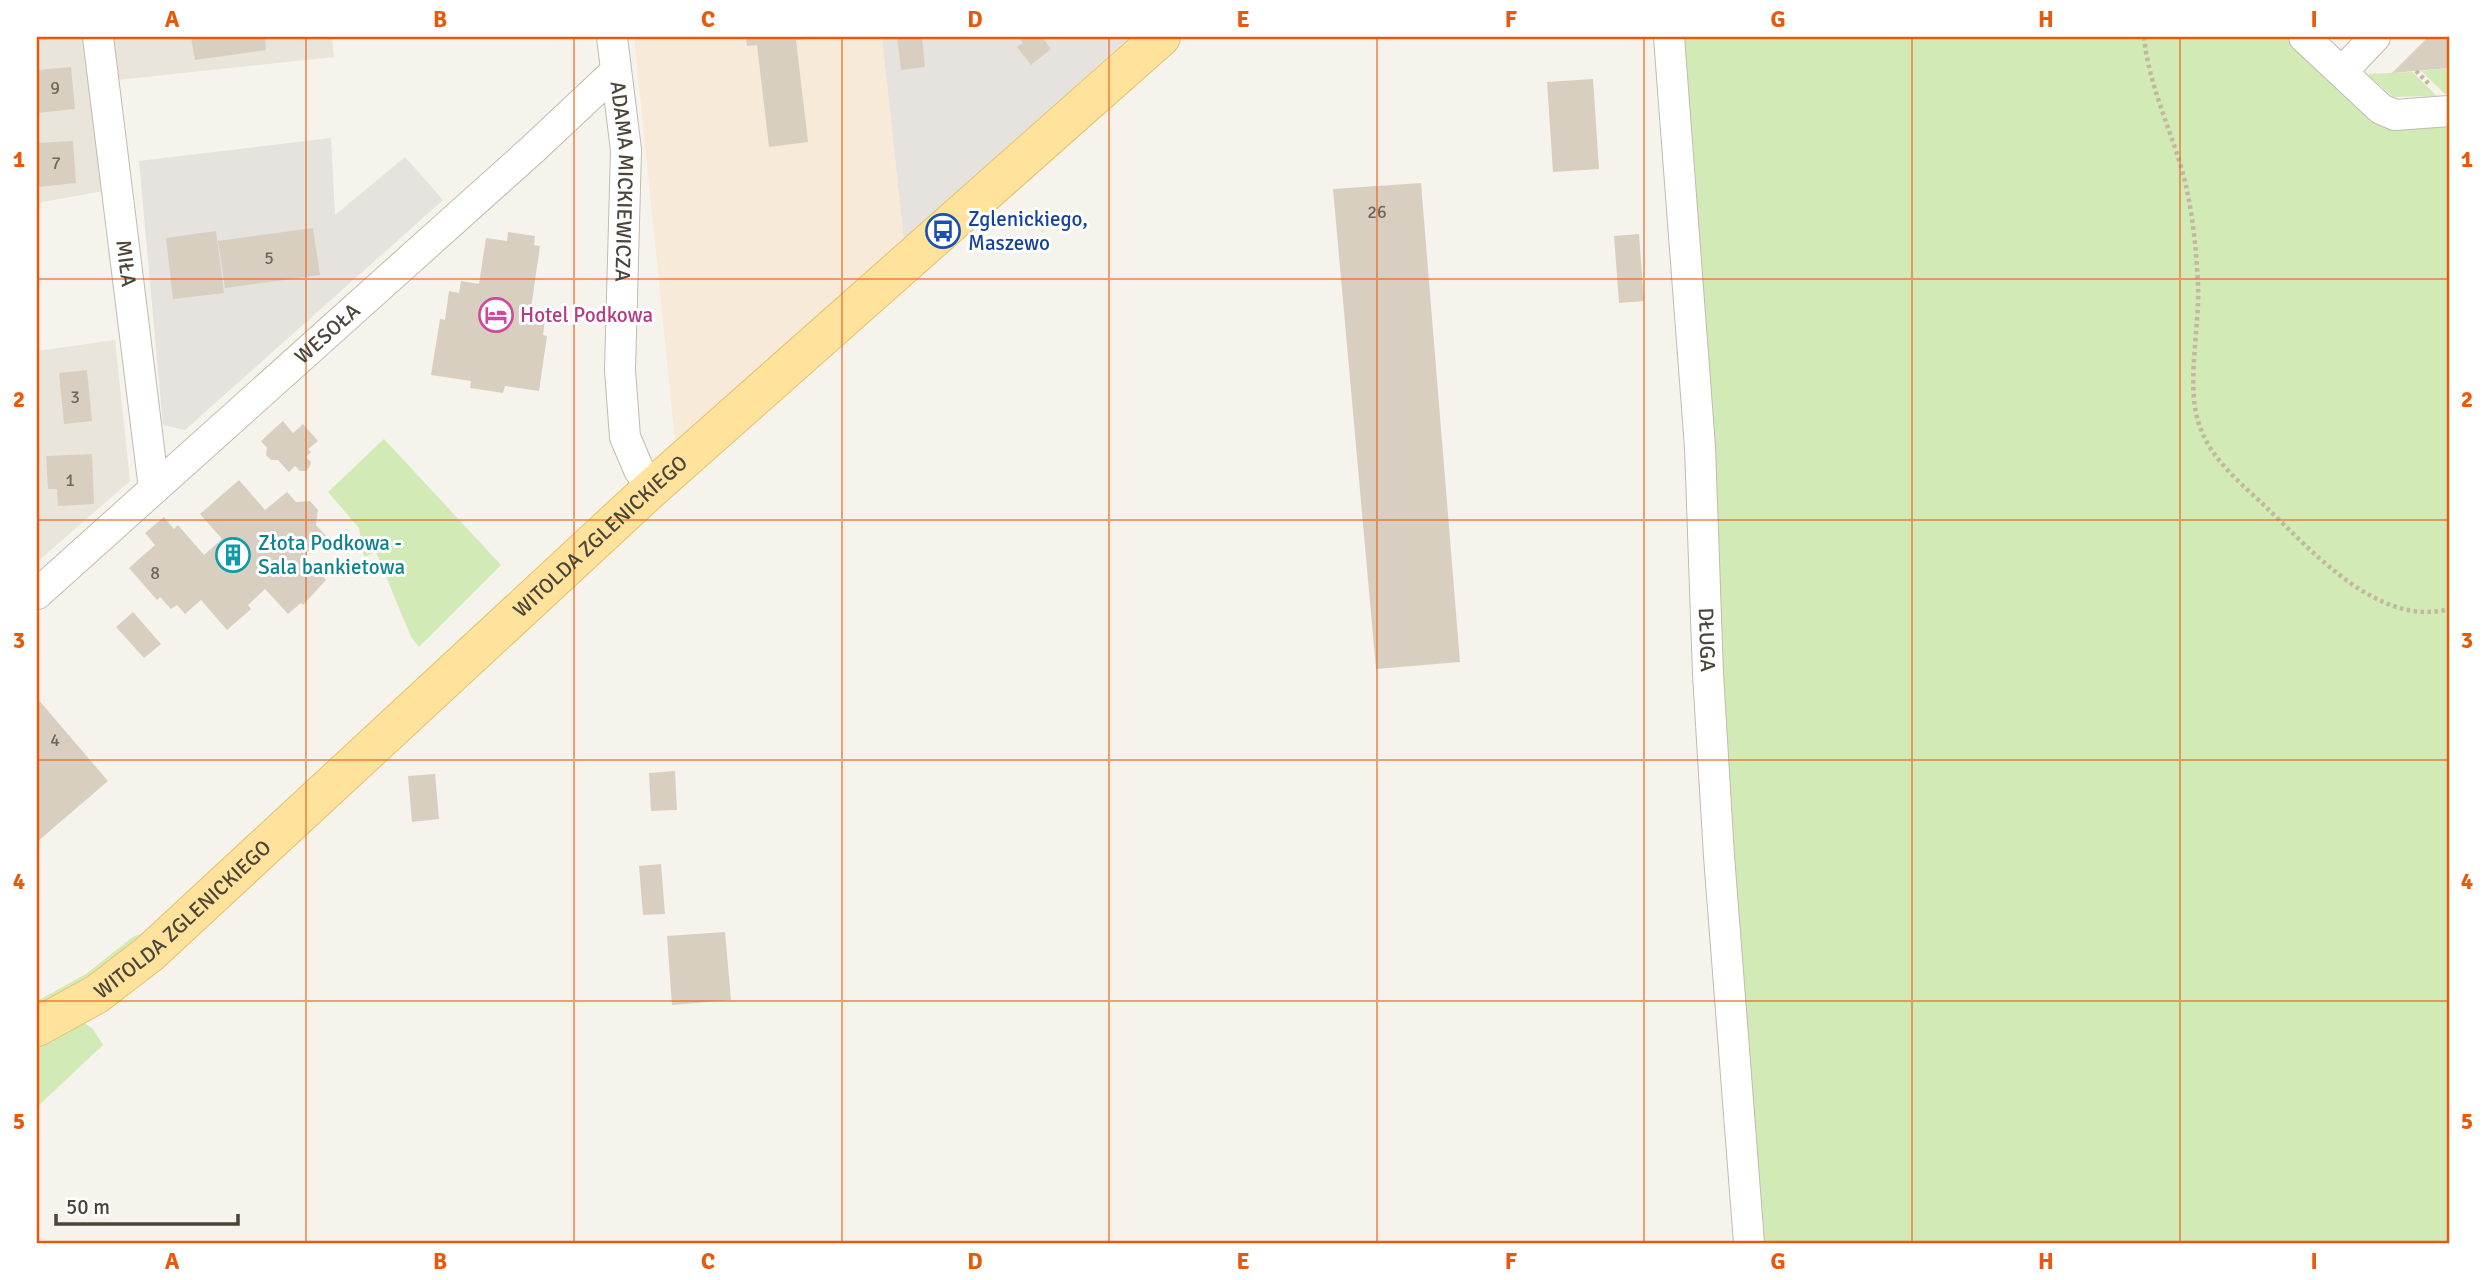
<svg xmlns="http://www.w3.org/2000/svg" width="2486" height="1280" font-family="Signika,sans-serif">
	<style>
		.residential { fill: #eae5da }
		.commercial { fill: #f7ead8 }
		.industrial { fill: #e6e2dd }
		.green { fill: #d2eab5 }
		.building { fill: #d8cfc1 }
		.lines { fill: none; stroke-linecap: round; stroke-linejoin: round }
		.minor-casing { stroke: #c2bbae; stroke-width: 32 }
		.major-casing { stroke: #e6c16a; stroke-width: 40 }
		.path { stroke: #c4b79f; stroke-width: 4.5; stroke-dasharray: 3.5 3.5; stroke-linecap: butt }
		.minor { stroke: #fff; stroke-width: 30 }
		.major { stroke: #ffe39c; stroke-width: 38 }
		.grid { fill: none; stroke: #e8590c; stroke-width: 2; stroke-opacity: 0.55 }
		.labels { text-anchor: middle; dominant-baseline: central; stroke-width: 6; stroke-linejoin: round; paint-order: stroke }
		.number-label { font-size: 18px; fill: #6e675b }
		.street-label { font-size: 21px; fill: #4b4439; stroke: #fff }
		.transit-label { font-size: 21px; fill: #164399; stroke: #fff; text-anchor: start }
		.hotel-label { font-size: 21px; fill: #b23c85; stroke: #fff; text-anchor: start }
		.culture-label { font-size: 21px; fill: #0d838f; stroke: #fff; text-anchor: start }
		.neatline { fill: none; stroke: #e8590c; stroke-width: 2.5 }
		.grid-label { font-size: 23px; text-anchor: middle; font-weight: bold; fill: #e8590c }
	</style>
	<rect width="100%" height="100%" fill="#f6f3ec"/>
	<g class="residential">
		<polygon points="37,37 332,37 334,57 117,80 132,186 37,203"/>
		<polygon points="115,340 130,481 37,562 37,351"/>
	</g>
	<polygon class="commercial" points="634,37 882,37 904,241 675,440"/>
	<g class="industrial">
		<polygon points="882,37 1130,37 904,241"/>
		<polygon points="331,138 335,215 405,157 443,200 185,430 163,425 139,161"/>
	</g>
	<g class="green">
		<path d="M1679 37H2285L2373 121C2396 134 2424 127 2449 124V1243H1763L1759 1234Z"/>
		<polygon points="2449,68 2449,94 2445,94 2421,71"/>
		<polygon points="2412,72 2437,96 2393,97 2367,74"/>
		<polygon points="384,439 501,565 419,647 411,637 376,552 364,557 359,528 328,492"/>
		<polygon points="153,931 122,958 37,1012 37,1001 86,974 134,936"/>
		<polygon points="84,1023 93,1029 103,1045 37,1107 37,1043"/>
	</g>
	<g class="building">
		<polygon points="191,37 265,37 266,50 195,60"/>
		<polygon points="746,37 810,37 810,39 796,40 808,142 769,147 757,45 747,46"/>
		<polygon points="897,37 922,37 925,67 901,70"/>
		<polygon points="1018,37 1042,37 1051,49 1031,65 1017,47 1023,43"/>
		<polygon points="2428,37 2449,37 2449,68 2392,73"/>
		<polygon points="71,67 75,109 37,113 37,70"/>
		<polygon points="1593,79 1599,169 1553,172 1547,82"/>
		<polygon points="73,141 76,183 37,187 37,143"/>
		<polygon points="1421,183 1460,662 1376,669 1333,189"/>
		<polygon points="313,228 320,275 225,288 218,241"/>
		<polygon points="216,231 224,293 173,299 166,238"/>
		<polygon points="508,232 535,236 534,245 540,246 531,308 546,310 543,335 547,336 539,391 505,386 503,393 470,388 471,381 431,375 440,319 445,320 449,291 459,293 461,281 479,284 486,238 507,241"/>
		<polygon points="1639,234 1644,301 1619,303 1614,236"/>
		<polygon points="87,370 92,421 64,424 59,373"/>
		<polygon points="283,421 293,433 303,424 318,441 308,449 311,452 306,457 311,462 310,466 306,471 300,471 295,466 289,472 278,460 271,460 266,455 267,448 261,441"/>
		<polygon points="92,454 94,504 58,506 57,489 48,489 46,456"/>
		<polygon points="239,480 265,510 287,492 296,502 310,501 318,510 316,525 326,536 304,555 326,580 303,605 301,603 288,614 265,589 248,605 251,609 227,630 201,600 185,614 177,605 171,609 160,597 157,600 129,568 155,545 145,533 164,517 174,529 178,525 204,555 222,539 200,514"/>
		<polygon points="133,612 161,644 144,658 116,627"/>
		<polygon points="37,698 108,781 37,842 38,784"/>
		<polygon points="675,771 677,810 651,811 649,773"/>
		<polygon points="435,774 439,819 412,822 408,776"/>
		<polygon points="661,864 665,914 643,915 639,866"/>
		<polygon points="725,932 731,1000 672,1005 667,936"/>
	</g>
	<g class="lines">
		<g class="minor-casing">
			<g id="minor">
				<path id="s1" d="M98 37 154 489"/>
				<path id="s2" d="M612 37 626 150 620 370 625 437 639 470 652 488"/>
				<path id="s3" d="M1669 37 1700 447 1708 674 1719 856 1749 1243"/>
				<polyline points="2304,37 2381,109 2395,115 2449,111"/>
				<polyline points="2342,72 2375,37"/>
				<path id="s4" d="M37 594 533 149 615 72"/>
			</g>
		</g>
		<g class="major-casing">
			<g id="major">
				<path id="s5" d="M37 1027 97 994 149 954 652 488 1161 37"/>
			</g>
		</g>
		<g class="path">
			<path d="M2144 37C2148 78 2164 114 2177 154 2191 195 2196 242 2198 285 2200 327 2185 388 2200 427 2212 461 2242 484 2267 508 2312 551 2379 628 2449 609"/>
			<polyline points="2416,71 2430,85"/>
		</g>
		<use href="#minor" class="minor"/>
		<use href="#major" class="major"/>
	</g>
	<path class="grid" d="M306 37V1243M574 37V1243M842 37V1243M1109 37V1243M1377 37V1243M1644 37V1243M1912 37V1243M2180 37V1243M37 279H2449M37 520H2449M37 760H2449M37 1001H2449"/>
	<defs>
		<g id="bus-ring" transform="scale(1.75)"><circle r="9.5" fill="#fff" stroke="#1a4fb4" stroke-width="1.5"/><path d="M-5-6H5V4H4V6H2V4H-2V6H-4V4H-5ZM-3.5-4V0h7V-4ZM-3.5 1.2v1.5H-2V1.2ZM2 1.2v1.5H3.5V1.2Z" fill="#1a4fb4"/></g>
		<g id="hotel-ring" transform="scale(1.75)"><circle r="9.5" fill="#fff" stroke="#d1479c" stroke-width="1.5"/><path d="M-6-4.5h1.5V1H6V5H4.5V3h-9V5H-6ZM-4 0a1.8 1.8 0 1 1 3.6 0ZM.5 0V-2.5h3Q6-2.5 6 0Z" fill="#d1479c"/></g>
		<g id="building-ring" transform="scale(1.75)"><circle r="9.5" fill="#fff" stroke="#0f9aa8" stroke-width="1.5"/><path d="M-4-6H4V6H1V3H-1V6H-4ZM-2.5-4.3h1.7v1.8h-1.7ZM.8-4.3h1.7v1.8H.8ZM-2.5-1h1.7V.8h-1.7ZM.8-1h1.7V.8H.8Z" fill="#0f9aa8"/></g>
	</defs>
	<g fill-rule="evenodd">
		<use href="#bus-ring" x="943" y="231"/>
		<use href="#hotel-ring" x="496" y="315"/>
		<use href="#building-ring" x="233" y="555"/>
	</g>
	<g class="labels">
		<g class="number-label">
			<text x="55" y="88">9</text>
			<text x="56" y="163">7</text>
			<text x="1377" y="212">26</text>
			<text x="269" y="258">5</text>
			<text x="75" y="397">3</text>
			<text x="70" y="480">1</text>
			<text x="155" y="573">8</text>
			<text x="55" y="740">4</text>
		</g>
		<g class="street-label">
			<text stroke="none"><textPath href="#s2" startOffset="145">ADAMA MICKIEWICZA</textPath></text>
			<text stroke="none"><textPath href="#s1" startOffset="228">MIŁA</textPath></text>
			<text stroke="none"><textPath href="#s4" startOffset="390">WESOŁA</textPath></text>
			<text stroke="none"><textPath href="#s5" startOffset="749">WITOLDA ZGLENICKIEGO</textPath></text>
			<text stroke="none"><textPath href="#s3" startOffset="604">DŁUGA</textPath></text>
			<text stroke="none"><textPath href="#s5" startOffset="182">WITOLDA ZGLENICKIEGO</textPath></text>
		</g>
		<g class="transit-label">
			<text x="968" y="219">Zglenickiego,<tspan x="968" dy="24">Maszewo</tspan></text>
		</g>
		<g class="hotel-label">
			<text x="520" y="315">Hotel Podkowa</text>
		</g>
		<g class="culture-label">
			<text x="258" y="543">Złota Podkowa -<tspan x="258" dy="24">Sala bankietowa</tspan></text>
		</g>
	</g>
	<rect width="2486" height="1280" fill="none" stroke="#ffffff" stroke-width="77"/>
	<path d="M56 1214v10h182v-10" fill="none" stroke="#4b4439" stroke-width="3.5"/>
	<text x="66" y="1214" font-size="21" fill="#4b4439" stroke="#ffffff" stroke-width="5" paint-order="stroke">50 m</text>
	<rect x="38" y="38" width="2410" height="1204" class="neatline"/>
	<g class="grid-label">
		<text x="172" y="27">A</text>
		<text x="440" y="27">B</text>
		<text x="708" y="27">C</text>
		<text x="975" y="27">D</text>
		<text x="1243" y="27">E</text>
		<text x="1511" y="27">F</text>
		<text x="1778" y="27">G</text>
		<text x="2046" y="27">H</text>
		<text x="2314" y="27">I</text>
		<text x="19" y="167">1</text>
		<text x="2467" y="167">1</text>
		<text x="19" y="407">2</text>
		<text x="2467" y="407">2</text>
		<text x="19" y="648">3</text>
		<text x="2467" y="648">3</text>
		<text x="19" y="889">4</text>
		<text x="2467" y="889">4</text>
		<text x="19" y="1129">5</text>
		<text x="2467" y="1129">5</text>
		<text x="172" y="1269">A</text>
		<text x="440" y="1269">B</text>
		<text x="708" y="1269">C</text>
		<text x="975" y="1269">D</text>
		<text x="1243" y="1269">E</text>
		<text x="1511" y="1269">F</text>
		<text x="1778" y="1269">G</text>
		<text x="2046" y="1269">H</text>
		<text x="2314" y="1269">I</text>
	</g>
</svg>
